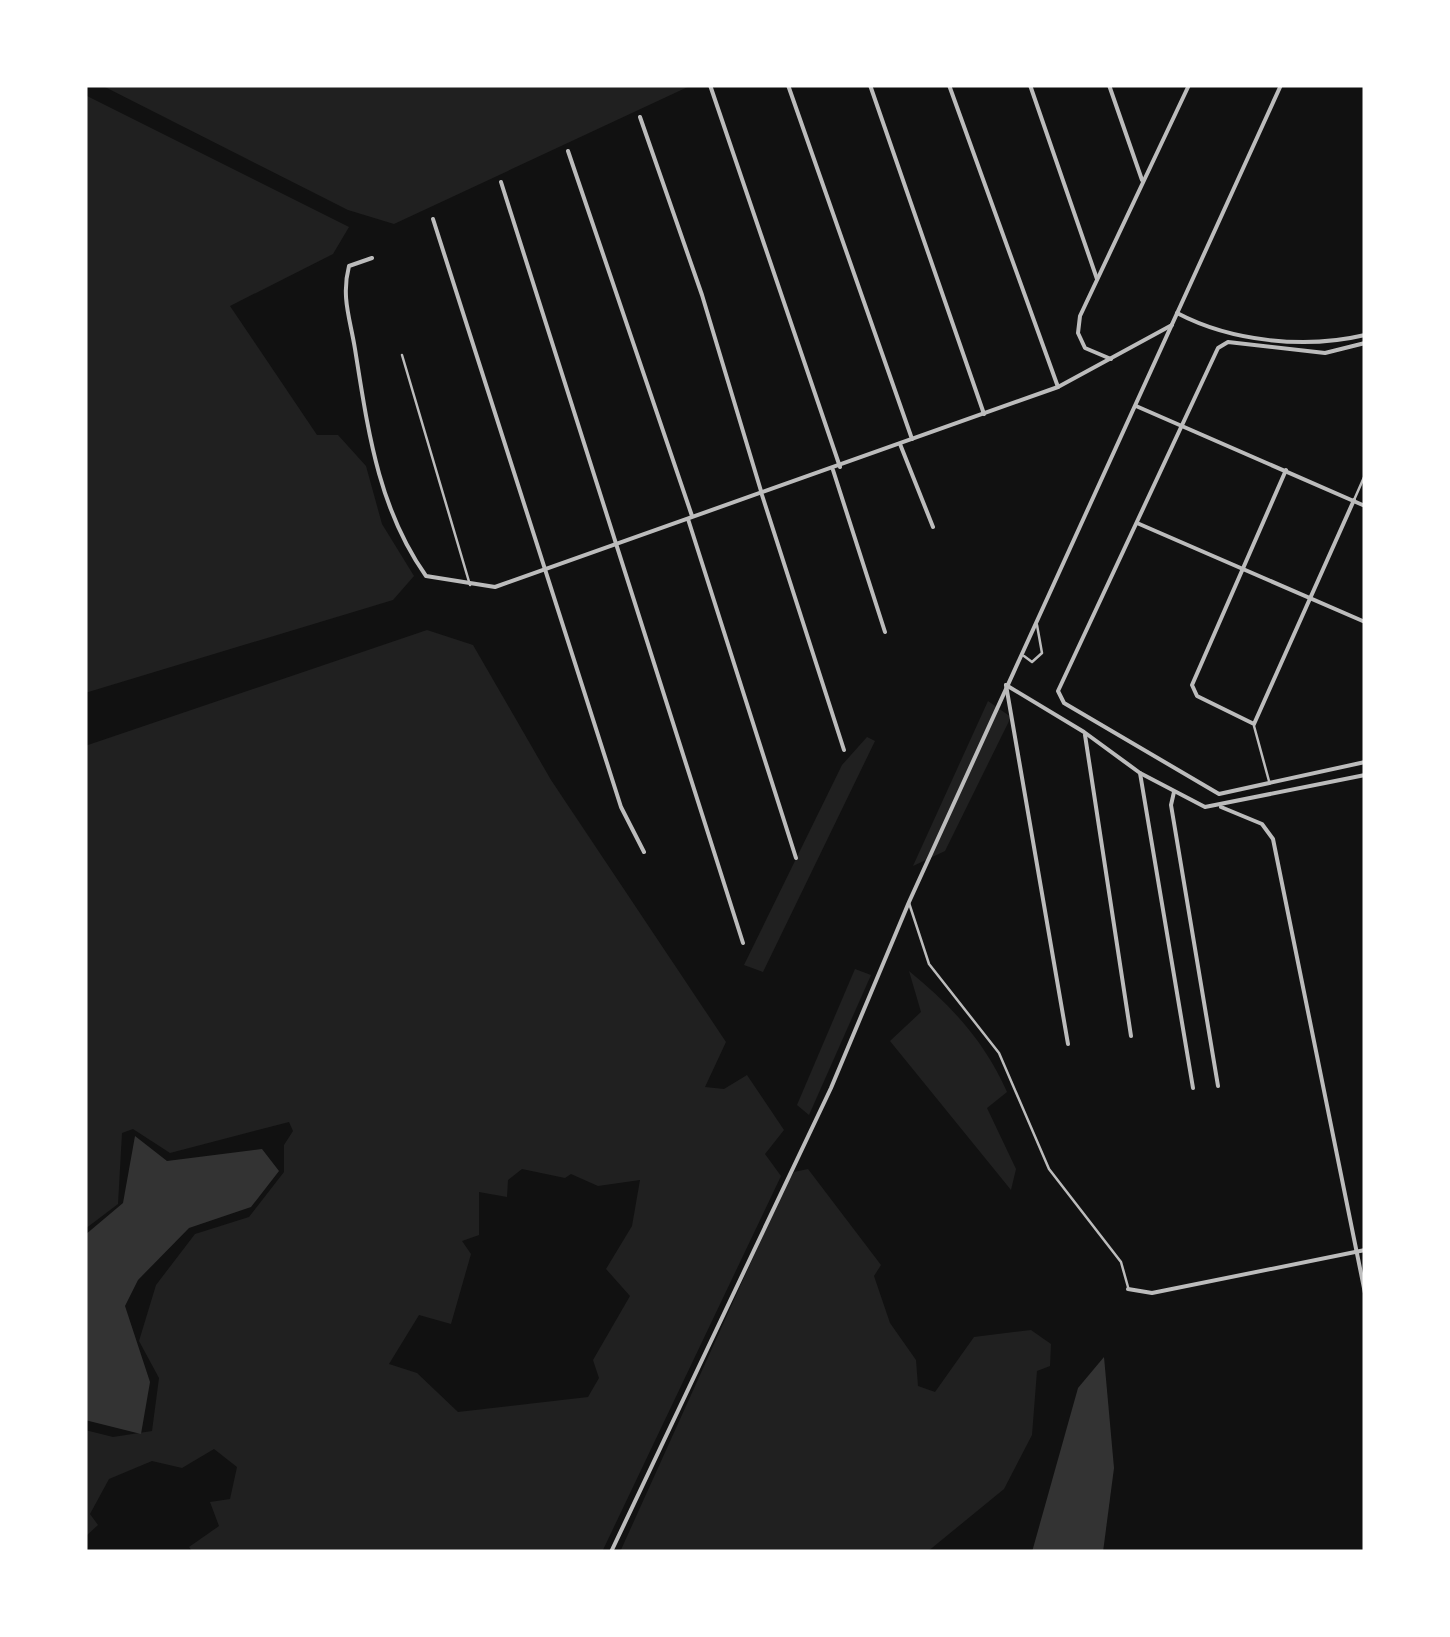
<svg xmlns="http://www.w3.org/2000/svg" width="1450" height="1637" font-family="'Nunito Sans',sans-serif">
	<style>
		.green { fill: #202020; fill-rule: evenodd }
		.water { fill: #333 }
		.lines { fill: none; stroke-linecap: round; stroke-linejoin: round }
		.service { stroke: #bcbcbc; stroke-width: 2.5 }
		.minor { stroke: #bcbcbc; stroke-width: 4 }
	</style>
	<rect width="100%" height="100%" fill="#111"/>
	<g class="green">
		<polygon points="101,85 692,85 394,224 348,210"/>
		<polygon points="85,95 349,227 333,254 230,306 317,435 338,435 366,466 382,524 414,576 393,600 85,693"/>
		<path d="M427 630 473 645 551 780 726 1042 705 1087 724 1089 747 1075 784 1130 765 1154 781 1176 602 1552H193L189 1547 219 1526 210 1502 230 1499 237 1467 214 1449 182 1468 152 1461 109 1479 90 1514 98 1525 85 1537V1430L113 1437 152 1431 159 1378 139 1341 156 1285 195 1234 249 1217 284 1172V1145L293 1131 289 1122 170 1153 133 1129 122 1133 118 1204 85 1229V746ZM522 1169 565 1178 571 1174 598 1186 640 1180 632 1226 606 1269 630 1296 593 1360 599 1378 588 1397 458 1412 417 1373 389 1364 419 1315 451 1324 471 1254 462 1241 479 1235V1192L507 1197 508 1180Z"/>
		<polygon points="988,701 1011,717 945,851 913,866"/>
		<polygon points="867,737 875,741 763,972 744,965 842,765"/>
		<polygon points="855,969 871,975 809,1115 797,1105"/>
		<path d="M909 971C952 1006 985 1042 1007 1092L987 1108 1016 1169 1011 1190 890 1041 921 1012Z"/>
		<polygon points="808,1169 881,1265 874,1276 890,1323 916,1360 918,1386 935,1392 974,1337 1031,1330 1051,1344 1050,1366 1037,1371 1032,1435 1004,1489 927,1552 620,1552 785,1187 794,1172"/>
	</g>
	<g class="water">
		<polygon points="135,1136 167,1161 262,1149 279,1171 251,1207 189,1228 138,1280 125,1306 150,1382 141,1434 85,1420 85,1235 123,1203"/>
		<polygon points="1104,1357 1114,1468 1103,1552 1032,1552 1078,1388"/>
	</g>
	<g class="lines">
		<g class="service">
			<polyline points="402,355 470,585"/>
			<polyline points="1354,500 1365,475"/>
			<polyline points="1024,656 1032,662 1042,653 1037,625"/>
			<polyline points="1254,726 1269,781"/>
			<polyline points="909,903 929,964 999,1053 1049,1169 1121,1262 1128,1287"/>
		</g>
		<g class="minor">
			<polyline points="710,85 840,467"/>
			<polyline points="788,85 912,439"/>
			<polyline points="870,85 984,414"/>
			<polyline points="949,85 1058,387"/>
			<polyline points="1030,85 1097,279"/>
			<polyline points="1109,85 1142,180"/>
			<polyline points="640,117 702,295 761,491"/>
			<polyline points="568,151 692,516"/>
			<polyline points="501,182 743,943"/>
			<polyline points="433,219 621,807 644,852"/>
			<path d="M372 258 349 266C341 297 350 318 355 349 368 430 378 508 426 576L495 587 1058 387 1172 325"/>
			<path d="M1177 313C1232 342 1306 349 1365 335"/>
			<polyline points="1365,343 1325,353 1228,342 1218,348 1058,691 1064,703 1219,794 1365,762"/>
			<polyline points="1111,359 1085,348 1078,333 1080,316 1189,85"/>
			<polyline points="1136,406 1365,506"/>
			<polyline points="900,444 933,527"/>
			<polyline points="833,470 885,632"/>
			<polyline points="1286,470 1192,685 1197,696 1254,724 1354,500"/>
			<polyline points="762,495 844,750"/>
			<polyline points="688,519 796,858"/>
			<polyline points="1137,523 1365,622"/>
			<polyline points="1006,685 1084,732 1140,773 1205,807 1365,775"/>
			<polyline points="1006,685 1068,1044"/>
			<polyline points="1085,735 1131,1036"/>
			<polyline points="1140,773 1193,1088"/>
			<polyline points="1174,792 1171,805 1218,1086"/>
			<polyline points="1221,807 1262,824 1273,839 1365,1293"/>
			<polyline points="1128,1289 1152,1293 1365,1250"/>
			<polyline points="611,1552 831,1088 909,902 1281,85"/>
		</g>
	</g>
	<rect width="1450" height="1637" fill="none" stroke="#ffffff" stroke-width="175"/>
</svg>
